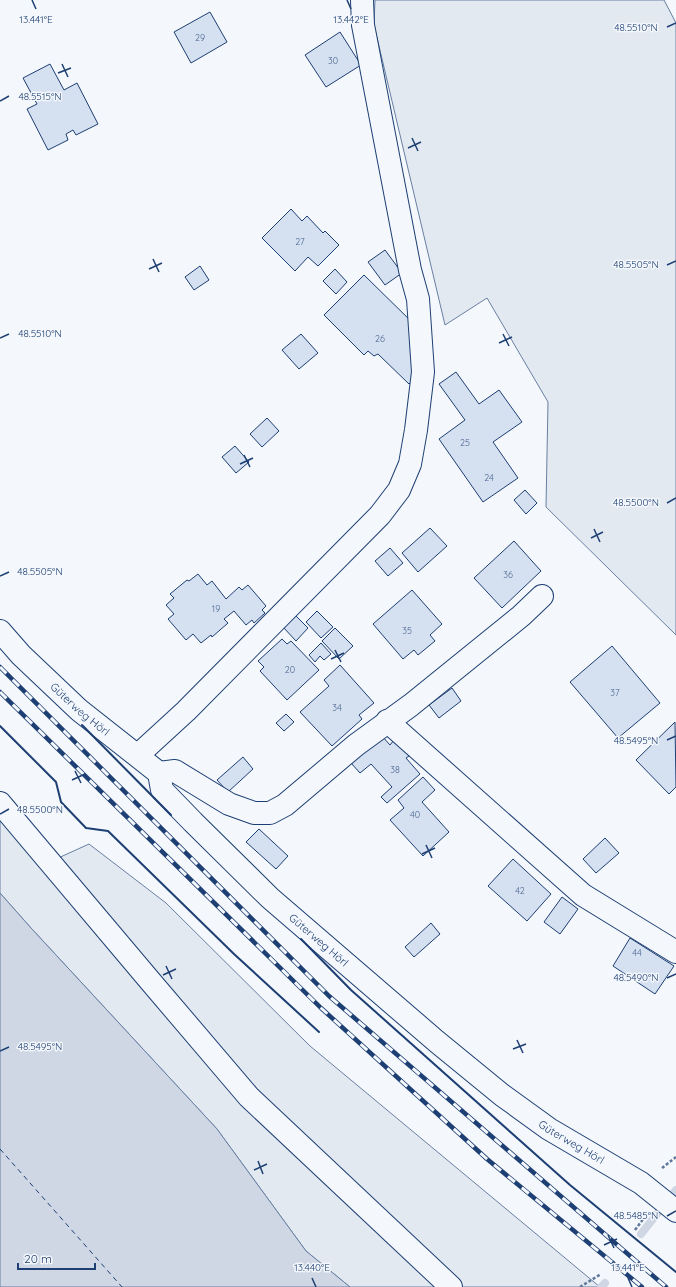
<svg xmlns="http://www.w3.org/2000/svg" width="676" height="1287" font-family="Quicksand,sans-serif">
	<style>
		.green { fill: #e3e9f0; stroke: #687fa3 }
		.water { fill: #cfd7e4; stroke: #687fa3 }
		.lines { fill: none; stroke-linecap: round; stroke-linejoin: round }
		.stream { stroke: #cfd7e4; stroke-width: 8 }
		.ferry { stroke: #1d3f73; stroke-width: 1; stroke-dasharray: 5 4; stroke-linecap: butt }
		.building { fill: #d5e0f0; stroke: #1d3f73 }
		.street-casing { stroke: #1d3f73; stroke-width: 24 }
		.path { stroke: #5e769c; stroke-width: 2.5; stroke-dasharray: 3 2; stroke-linecap: butt }
		.street { stroke: #f4f7fb; stroke-width: 22 }
		.rail-casing { stroke: #1d3f73; stroke-width: 4.5 }
		.rail { stroke: #f4f7fb; stroke-width: 3; stroke-dasharray: 9; stroke-linecap: butt }
		.wall { stroke: #1d3f73; stroke-width: 2 }
		.ticks { fill: none; stroke: #1d3f73; stroke-width: 1.5 }
		.labels { text-anchor: middle; dominant-baseline: central; stroke-width: 3; stroke-linejoin: round; paint-order: stroke }
		.number-label { font-size: 9px; fill: #4b6792 }
		.street-label { font-size: 11px; fill: #1d3f73; stroke: #f4f7fb }
		.ticks-label { font-size: 10px; text-anchor: middle; fill: #1d3f73; stroke: #f4f7fb; stroke-width: 3; stroke-linejoin: round; paint-order: stroke }
	</style>
	<rect width="100%" height="100%" fill="#f4f7fb"/>
	<g class="green">
		<polygon points="375,0 664,0 676,23 676,635 546,507 548,402 487,298 445,325 374,25"/>
		<polygon points="0,811 45,864 89,844 166,903 310,1046 600,1287 350,1287 306,1251 217,1129 31,928 0,893"/>
	</g>
	<polygon class="water" points="0,893 31,928 217,1129 306,1251 350,1287 0,1287"/>
	<g class="lines">
		<g class="stream">
			<polyline points="641,1234 676,1190"/>
			<polyline points="601,1287 605,1283"/>
		</g>
		<polyline class="ferry" points="0,1149 122,1287"/>
	</g>
	<g class="building">
		<polygon points="210,12 227,42 191,63 174,32"/>
		<polygon points="340,32 361,65 326,87 305,55"/>
		<polygon points="50,64 64,90 77,83 98,124 76,135 73,130 66,134 68,140 48,150 27,109 37,104 23,78"/>
		<polygon points="291,209 302,221 307,216 323,233 325,231 339,245 318,266 308,257 295,271 262,238"/>
		<polygon points="385,250 402,273 385,285 368,262"/>
		<polygon points="200,266 209,280 194,290 185,277"/>
		<polygon points="335,269 347,282 336,294 323,281"/>
		<polygon points="364,275 414,324 414,379 409,384 378,354 374,356 368,351 364,355 324,315"/>
		<polygon points="301,334 318,353 299,369 282,350"/>
		<polygon points="456,372 479,404 499,390 522,422 493,442 518,478 483,502 439,439 465,420 439,384"/>
		<polygon points="267,418 279,431 262,447 250,434"/>
		<polygon points="235,446 249,462 236,473 222,457"/>
		<polygon points="525,490 537,503 526,514 514,500"/>
		<polygon points="430,528 447,546 418,572 402,553"/>
		<polygon points="514,541 541,571 502,608 474,578"/>
		<polygon points="390,548 403,563 388,576 375,561"/>
		<polygon points="198,574 207,585 212,581 226,599 239,587 242,590 248,585 266,606 262,610 265,613 254,623 252,620 246,625 234,611 224,619 228,623 212,637 211,635 201,643 193,634 186,640 168,619 174,614 166,605 174,598 170,594 187,580 189,581"/>
		<polygon points="412,590 442,624 430,635 435,641 418,655 414,650 403,659 373,624"/>
		<polygon points="317,611 333,627 321,638 306,622"/>
		<polygon points="295,615 308,628 296,641 283,627"/>
		<polygon points="335,628 353,646 339,659 322,641"/>
		<polygon points="282,639 287,644 291,641 319,670 287,700 260,671 264,667 258,661"/>
		<polygon points="321,643 331,654 324,660 320,656 315,662 309,655"/>
		<polygon points="612,646 660,703 618,738 570,682"/>
		<polygon points="340,665 374,703 359,715 362,719 332,746 300,712 329,686 324,680"/>
		<polygon points="452,688 461,701 439,718 429,705"/>
		<polygon points="286,714 294,722 284,731 276,723"/>
		<polygon points="675,722 676,787 669,794 636,760"/>
		<polygon points="382,736 390,745 394,740 409,756 406,758 420,774 387,803 381,797 392,787 371,764 360,773 351,763"/>
		<polygon points="243,757 253,769 228,792 217,780"/>
		<polygon points="423,777 435,790 422,802 449,832 423,856 390,820 404,808 398,800"/>
		<polygon points="259,829 288,856 276,869 246,842"/>
		<polygon points="605,838 619,853 596,873 583,859"/>
		<polygon points="513,859 551,894 527,921 488,886"/>
		<polygon points="562,897 578,909 560,934 544,922"/>
		<polygon points="431,923 440,934 414,957 405,947"/>
		<polygon points="630,938 674,966 655,994 613,966"/>
	</g>
	<g class="lines">
		<g class="street-casing">
			<g id="street">
				<path id="s1" d="M0 631 21 655 79 710 159 773 162 790 193 822 270 898 436 1041 502 1095 549 1129 641 1183 676 1211"/>
				<polyline points="387,721 583,895 676,952"/>
				<polyline points="138,755 186,711 380,515 399,490 410,464 416,430 423,372 418,299 410,270 363,25 362,0"/>
				<polyline points="159,773 175,771 229,804 254,813 270,813 285,805 356,745 411,705 521,616 542,596"/>
				<polyline points="0,803 151,982 249,1097 451,1287"/>
			</g>
		</g>
		<g class="path">
			<polyline points="662,1168 676,1157"/>
			<polyline points="635,1230 644,1218"/>
			<polyline points="580,1287 601,1274"/>
		</g>
		<use href="#street" class="street"/>
		<g class="rail-casing">
			<g id="rail">
				<polyline points="0,667 329,996 666,1287"/>
				<polyline points="0,692 321,1008 487,1159 642,1287"/>
			</g>
		</g>
		<use href="#rail" class="rail"/>
		<g class="wall">
			<polyline points="82,725 171,815"/>
			<polyline points="0,726 56,782 61,802 86,828 108,831 234,954 319,1032"/>
			<polyline points="301,939 351,990 570,1185 676,1272"/>
		</g>
	</g>
	<path class="ticks" d="M32 0 36 9M347 0 351 9M667 27 676 23M62 64 68 77M58 73 71 68M0 101 9 96M412 138 418 151M408 148 421 142M153 259 159 272M667 265 676 261M149 269 162 263M503 334 509 346M0 338 9 334M499 343 512 337M244 455 250 467M240 464 253 458M667 503 676 498M594 529 600 542M591 538 603 532M0 576 9 572M335 650 341 662M331 659 344 653M667 740 676 736M75 771 81 783M72 780 85 774M0 814 9 809M426 845 432 858M422 854 435 848M166 966 172 979M163 975 176 969M667 978 676 974M517 1040 523 1053M513 1049 526 1044M0 1051 9 1047M258 1161 263 1174M254 1170 267 1164M667 1216 676 1211M608 1235 614 1248M604 1245 617 1239M312 1278 316 1287M628 1278 632 1287"/>
	<g class="labels">
		<g class="number-label">
			<text x="200" y="37">29</text>
			<text x="333" y="60">30</text>
			<text x="300" y="241">27</text>
			<text x="380" y="338">26</text>
			<text x="465" y="442">25</text>
			<text x="489" y="477">24</text>
			<text x="508" y="574">36</text>
			<text x="216" y="608">19</text>
			<text x="407" y="630">35</text>
			<text x="290" y="669">20</text>
			<text x="615" y="692">37</text>
			<text x="337" y="707">34</text>
			<text x="395" y="769">38</text>
			<text x="415" y="814">40</text>
			<text x="520" y="890">42</text>
			<text x="637" y="952">44</text>
		</g>
		<g class="street-label">
			<text stroke="none"><textPath href="#s1" startOffset="112">Güterweg Hörl</textPath></text>
			<text stroke="none"><textPath href="#s1" startOffset="448">Güterweg Hörl</textPath></text>
			<text stroke="none"><textPath href="#s1" startOffset="772">Güterweg Hörl</textPath></text>
		</g>
	</g>
	<g class="ticks-label">
		<text x="36" y="23">13.441°E</text>
		<text x="351" y="23">13.442°E</text>
		<text x="636" y="31">48.5510°N</text>
		<text x="40" y="100">48.5515°N</text>
		<text x="636" y="268">48.5505°N</text>
		<text x="40" y="337">48.5510°N</text>
		<text x="636" y="506">48.5500°N</text>
		<text x="40" y="575">48.5505°N</text>
		<text x="636" y="744">48.5495°N</text>
		<text x="40" y="813">48.5500°N</text>
		<text x="636" y="981">48.5490°N</text>
		<text x="40" y="1050">48.5495°N</text>
		<text x="636" y="1219">48.5485°N</text>
		<text x="312" y="1271">13.440°E</text>
		<text x="628" y="1271">13.441°E</text>
	</g>
	<path d="M18 1263v6h77v-6" fill="none" stroke="#1d3f73" stroke-width="2"/>
	<text x="24" y="1263" font-size="12" fill="#1d3f73" stroke="#f4f7fb" stroke-width="3" paint-order="stroke">20 m</text>
</svg>
